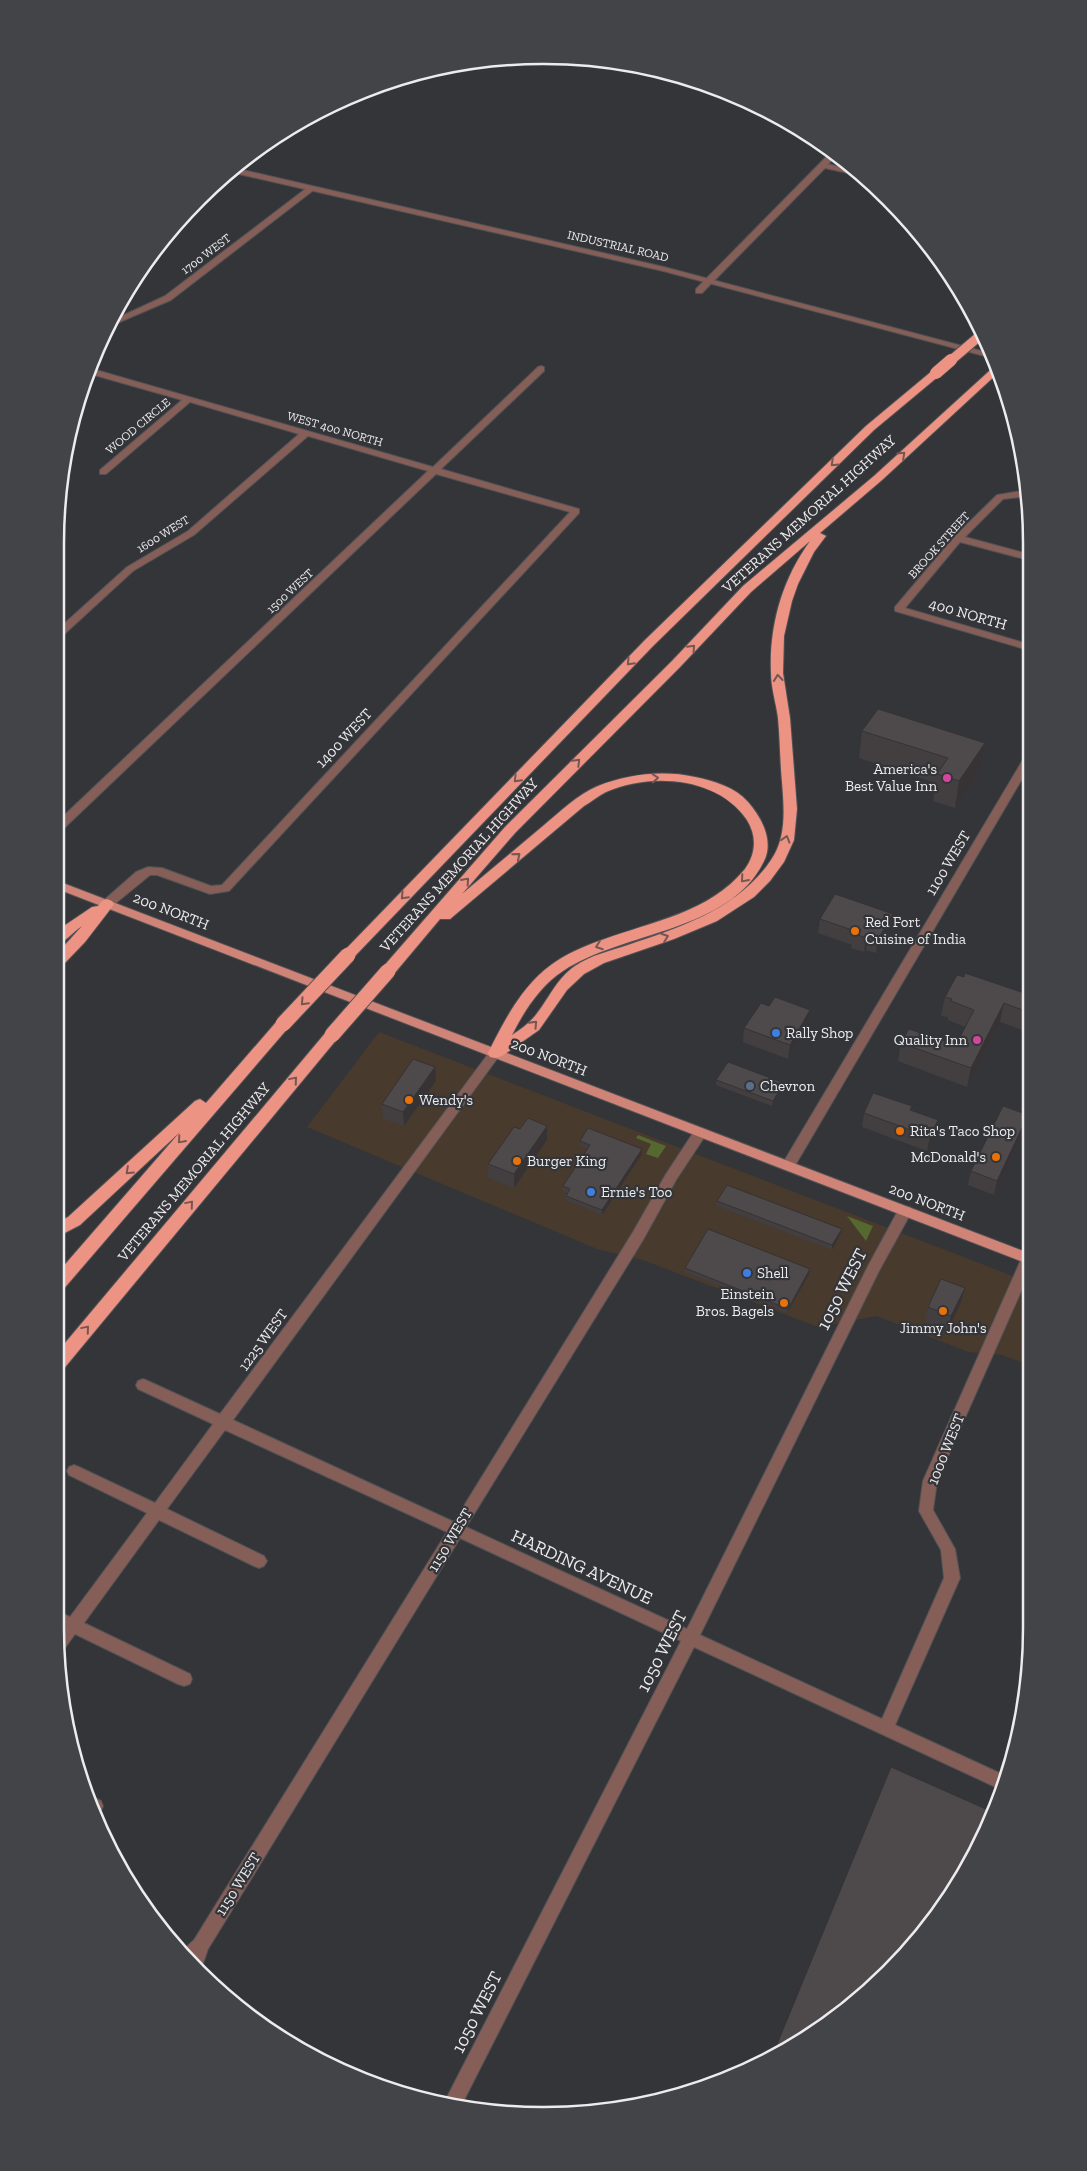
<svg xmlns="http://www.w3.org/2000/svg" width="1087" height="2171" font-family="'Zilla Slab',serif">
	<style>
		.commercial { fill: #483a2c }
		.green { fill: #546830 }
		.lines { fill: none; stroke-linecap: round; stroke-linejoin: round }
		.minor-casing { stroke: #515256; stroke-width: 2 }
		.tertiary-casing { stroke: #515256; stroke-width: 2 }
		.primary-casing { stroke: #515256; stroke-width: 2 }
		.motorway-casing { stroke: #515256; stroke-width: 2 }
		.minor { fill: #845e57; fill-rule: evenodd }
		.tertiary { fill: #845e57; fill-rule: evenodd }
		.primary { fill: #cf8477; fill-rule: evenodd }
		.motorway { fill: #ed9383; fill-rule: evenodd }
		.motorway-bridge-far2-casing { stroke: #515256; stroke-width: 11; stroke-linecap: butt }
		.motorway-bridge-far1-casing { stroke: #515256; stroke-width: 13; stroke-linecap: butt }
		.motorway-bridge-casing { stroke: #515256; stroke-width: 17; stroke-linecap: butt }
		.motorway-bridge-far2 { stroke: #ed9383; stroke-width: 9 }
		.motorway-bridge-far1 { stroke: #ed9383; stroke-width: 12 }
		.motorway-bridge { stroke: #ed9383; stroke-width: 15 }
		.wall { fill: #433f40 }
		.shaded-wall { fill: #373334 }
		.building { fill: #4e494b; stroke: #373334 }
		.oneway { stroke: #755653 }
		.hotel-dot { fill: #d1479c; stroke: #343539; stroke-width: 2 }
		.food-dot { fill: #e8710a; stroke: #343539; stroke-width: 2 }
		.shop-dot { fill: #3f7fe0; stroke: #343539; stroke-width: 2 }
		.service-dot { fill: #5c6f8a; stroke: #343539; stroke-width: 2 }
		.labels { text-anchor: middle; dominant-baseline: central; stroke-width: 4.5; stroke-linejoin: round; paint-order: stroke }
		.far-street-label { font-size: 12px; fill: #ececef; stroke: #343539 }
		.street-label { font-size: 15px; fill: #ececef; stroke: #343539 }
		.poi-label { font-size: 15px; fill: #ececef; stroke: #343539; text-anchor: start }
		.near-street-label { font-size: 18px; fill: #ececef; stroke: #343539 }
		.rim { fill: none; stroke: #ececef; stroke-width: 2.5 }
	</style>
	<rect width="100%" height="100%" fill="#343539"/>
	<polygon class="commercial" points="379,1032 1031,1283 1031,1366 1002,1355 968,1352 877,1316 818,1327 643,1260 597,1249 307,1127"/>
	<g class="green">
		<polygon points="638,1135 666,1146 658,1158 646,1154 651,1144 636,1138"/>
		<polygon points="847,1216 873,1226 866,1241"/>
	</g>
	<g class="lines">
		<g class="minor-casing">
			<g id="minor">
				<polygon points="832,151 838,154 828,164 856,171 861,176 825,168 702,293 696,293 696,289"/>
				<polygon points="308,187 315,189 171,300 108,327 111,321 165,296"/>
				<polygon points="541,366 544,367 544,371 441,469 579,509 579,513 229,891 210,894 157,875 150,875 111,907 103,907 101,904 103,901 136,872 148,867 162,868 211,886 222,885 570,512 436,474 59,833 55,834 55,824 428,471 308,436 194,535 133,571 59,639 55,640 55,632 127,567 188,531 299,434 190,402 106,474 100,474 100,470 182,400 87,373 89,368 433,467 538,367"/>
				<polygon points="1028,490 1028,496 1003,499 965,537 1028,554 1028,560 960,542 905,608 1028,644 1028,650 895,611 895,607 955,536 997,495"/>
				<polygon points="1029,755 1029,767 793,1169 783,1169 782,1166 783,1163 1024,758"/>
				<polygon points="495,1049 499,1050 501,1053 499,1056 233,1420 454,1522 633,1232 666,1174 695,1130 705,1130 706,1133 705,1136 676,1180 643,1240 466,1527 687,1629 868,1266 900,1207 910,1207 912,1211 879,1271 700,1635 882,1719 944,1578 941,1550 919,1511 923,1481 1024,1253 1026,1249 1031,1248 1031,1269 937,1481 933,1510 955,1549 960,1578 895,1725 1006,1776 1002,1790 694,1647 460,2108 443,2105 681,1641 460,1538 208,1949 200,1972 181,1952 194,1940 447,1532 225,1430 167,1509 264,1556 267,1561 264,1566 259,1568 254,1566 159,1520 84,1623 190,1674 192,1679 190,1684 184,1686 178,1684 75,1634 62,1652 58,1654 56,1636 62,1628 55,1624 55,1610 70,1617 147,1513 69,1475 67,1471 69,1467 74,1465 79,1467 155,1503 213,1424 138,1389 136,1385 138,1381 143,1379 148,1381 220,1414 491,1050"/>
				<polygon points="89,1795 101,1801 103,1806 101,1811 94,1813 86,1796"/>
			</g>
		</g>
		<g class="tertiary-casing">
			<polygon id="tertiary" points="234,168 664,267 993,354 996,359 663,271 230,172"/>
		</g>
		<g class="primary-casing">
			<polygon id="primary" points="55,880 1031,1254 1031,1265 55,888"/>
		</g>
		<g class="motorway-casing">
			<g id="motorway">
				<path d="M997 364 999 372 882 480 820 533 826 536 814 552 798 584 792 601 784 636 783 673 790 718 797 809 794 840 784 862 770 881 754 897 717 921 674 939 604 963 584 974 567 990 539 1030 502 1056 495 1058 490 1057 488 1053C504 1021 522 986 551 965 566 954 584 946 602 940 653 921 709 913 745 869 756 854 757 836 747 820 718 777 651 772 606 792 598 796 591 802 584 806L450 919H440L393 975H383L381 971 383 967 505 827 672 661 743 586 874 476ZM810 541C782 580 769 626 771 673 771 688 776 703 778 718 780 739 780 761 782 782 784 808 787 837 771 860 738 909 681 927 628 945 610 951 591 955 575 966 556 979 549 999 535 1016 528 1024 520 1030 512 1035 524 1011 540 986 563 971 623 931 730 932 764 861 774 841 762 818 748 802 735 787 714 781 695 777 663 770 628 774 598 786 578 794 560 812 543 826 516 849 489 871 462 894L515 833 680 667 751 592Z"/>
				<polygon points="936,370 941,373 940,375 874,430 653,646 353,958 343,958 341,955 343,952 645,640 866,426 932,371"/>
				<path d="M107 899 112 901 114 904 112 907 85 942 60 968 55 970V956L82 926C74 931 63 944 55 946V932L92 907 98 906 102 901Z"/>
				<polygon points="283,1019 288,1020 290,1024 288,1028 61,1292 55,1293 55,1276 180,1132 80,1225 55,1238 55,1224 68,1217 195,1101 200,1099 206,1103 278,1020"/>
				<polygon points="332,1030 337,1031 339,1035 337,1039 61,1372 55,1374 55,1355 327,1031"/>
			</g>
		</g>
		<use href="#minor" class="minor"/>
		<use href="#tertiary" class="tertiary"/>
		<use href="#primary" class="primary"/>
		<use href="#motorway" class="motorway"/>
		<g class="motorway-bridge-far2-casing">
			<polyline id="motorway-bridge-far2" points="949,362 982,334"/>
		</g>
		<g class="motorway-bridge-far1-casing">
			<polyline id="motorway-bridge-far1" points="936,373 951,360"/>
		</g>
		<g class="motorway-bridge-casing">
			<g id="motorway-bridge">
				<polyline points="283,1024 348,955"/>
				<polyline points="332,1035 388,971"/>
			</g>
		</g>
		<use href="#motorway-bridge-far2" class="motorway-bridge-far2"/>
		<use href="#motorway-bridge-far1" class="motorway-bridge-far1"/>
		<use href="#motorway-bridge" class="motorway-bridge"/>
	</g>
	<g class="wall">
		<polygon points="448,64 439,74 426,71"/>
		<polygon points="878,709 980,770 955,808 933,801 936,783 859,758 862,731"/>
		<polygon points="893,914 891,928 876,953 866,950 864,952 851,948 852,945 818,933 820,919"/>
		<polygon points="964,977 1030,995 1030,1033 1000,1022 967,1087 898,1061 901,1043 956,1045 965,1027 948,1020 948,1017 941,1016 945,997"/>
		<polygon points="769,1006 810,1010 808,1024 788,1059 743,1042 744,1028"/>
		<polygon points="435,1067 436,1081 404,1126 383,1119 382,1104"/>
		<polygon points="716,1080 784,1088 772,1106 716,1085"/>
		<polygon points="911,1110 938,1120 936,1134 927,1151 862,1127 864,1113"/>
		<polygon points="1028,1115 1025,1129 994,1195 968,1185 971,1171"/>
		<polygon points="547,1140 514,1188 488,1178 488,1164"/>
		<polygon points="580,1141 642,1154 602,1215 565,1200 566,1196 567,1193 563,1191 563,1186 588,1148 579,1145"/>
		<polygon points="717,1201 842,1229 841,1233 832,1250 717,1206"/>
		<polygon points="685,1268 809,1274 787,1313 685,1272"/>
		<polygon points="965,1288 961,1302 948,1330 925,1321 928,1307"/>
		<polygon points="995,1813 965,1870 963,1868 841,2015 772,2058 773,2054"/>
	</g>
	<g class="shaded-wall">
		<polygon points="448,64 452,64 439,74 438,67"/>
		<polygon points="985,743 980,770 955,808 959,781"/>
		<polygon points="893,914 891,928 876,953 878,939"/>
		<polygon points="868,935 866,950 864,952 866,938"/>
		<polygon points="1004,1003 1000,1022 967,1087 971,1068"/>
		<polygon points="810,1010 808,1024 788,1059 790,1045"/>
		<polygon points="435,1067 436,1081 404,1126 403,1112"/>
		<polygon points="784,1083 784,1088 772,1106 773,1101"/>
		<polygon points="1028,1115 1025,1129 994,1195 997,1181"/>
		<polygon points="938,1120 936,1134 927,1151 930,1137"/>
		<polygon points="547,1126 547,1140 514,1188 514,1174"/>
		<polygon points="642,1149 642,1154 602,1215 602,1210"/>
		<polygon points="842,1229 841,1233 832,1250 832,1245"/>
		<polygon points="810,1269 809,1274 787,1313 788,1309"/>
		<polygon points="965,1288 961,1302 948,1330 951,1316"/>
		<polygon points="968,1853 955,1889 952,1894"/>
	</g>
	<g class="building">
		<polygon points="878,709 985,743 959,781 937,774 948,758 862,731"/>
		<polygon points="835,894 893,914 878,939 868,935 866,938 853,933 855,931 820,919"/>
		<polygon points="965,973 1030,995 1030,1013 1004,1003 971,1068 901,1043 909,1029 956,1045 974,1010 951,1001 952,999 945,997 957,975 964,977"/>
		<polygon points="775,997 810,1010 790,1045 744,1028 761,1003 769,1006"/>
		<polygon points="413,1059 435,1067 403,1112 382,1104"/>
		<polygon points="728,1062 784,1083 773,1101 716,1080"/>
		<polygon points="873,1093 912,1106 910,1110 938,1120 930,1137 864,1113"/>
		<polygon points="1003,1106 1028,1115 997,1181 971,1171"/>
		<polygon points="528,1118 547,1126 514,1174 488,1164 514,1127 520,1129"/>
		<polygon points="588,1128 642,1149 602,1210 566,1196 570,1189 563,1186 590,1145 580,1141"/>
		<polygon points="727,1185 842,1229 832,1245 717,1201"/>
		<polygon points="708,1229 810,1269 788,1309 685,1268"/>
		<polygon points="941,1279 965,1288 951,1316 928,1307"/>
		<polygon points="891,1767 995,1813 995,1815 973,1855 968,1853 952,1894 950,1899 889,1973 841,2015 776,2056 773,2054"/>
	</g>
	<defs><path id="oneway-chevron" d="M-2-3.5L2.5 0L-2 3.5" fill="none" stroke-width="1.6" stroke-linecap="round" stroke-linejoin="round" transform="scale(1.25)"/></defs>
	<g class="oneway">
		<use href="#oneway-chevron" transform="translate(902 455) rotate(-43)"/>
		<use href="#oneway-chevron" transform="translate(834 463) rotate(136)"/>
		<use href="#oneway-chevron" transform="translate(692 648) rotate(-47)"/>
		<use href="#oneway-chevron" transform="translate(630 662) rotate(134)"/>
		<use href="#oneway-chevron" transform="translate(778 678) rotate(-96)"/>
		<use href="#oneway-chevron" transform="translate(577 762) rotate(-45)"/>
		<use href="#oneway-chevron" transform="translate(655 778) rotate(-4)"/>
		<use href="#oneway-chevron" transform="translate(517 779) rotate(134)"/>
		<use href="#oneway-chevron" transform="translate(786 839) rotate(-73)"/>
		<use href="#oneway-chevron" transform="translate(517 856) rotate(-40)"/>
		<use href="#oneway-chevron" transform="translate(744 879) rotate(131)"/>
		<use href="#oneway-chevron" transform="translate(466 881) rotate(-49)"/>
		<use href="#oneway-chevron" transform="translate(404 896) rotate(134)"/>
		<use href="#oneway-chevron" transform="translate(665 937) rotate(-20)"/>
		<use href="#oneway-chevron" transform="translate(599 946) rotate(160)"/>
		<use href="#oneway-chevron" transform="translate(304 1002) rotate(133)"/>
		<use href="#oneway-chevron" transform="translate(534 1024) rotate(-47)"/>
		<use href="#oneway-chevron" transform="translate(294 1080) rotate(-50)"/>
		<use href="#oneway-chevron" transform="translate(181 1140) rotate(131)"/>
		<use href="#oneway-chevron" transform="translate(129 1171) rotate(137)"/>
		<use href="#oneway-chevron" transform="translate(190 1204) rotate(-50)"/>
		<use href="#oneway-chevron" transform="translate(86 1329) rotate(-50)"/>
	</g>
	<g class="hotel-dot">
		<circle cx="947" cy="778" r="5"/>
		<circle cx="977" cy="1040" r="5"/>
	</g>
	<g class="food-dot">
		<circle cx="855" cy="931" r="5"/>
		<circle cx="409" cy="1100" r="5"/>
		<circle cx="900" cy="1131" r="5"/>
		<circle cx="996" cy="1157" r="5"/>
		<circle cx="517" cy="1161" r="5"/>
		<circle cx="784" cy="1303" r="5"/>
		<circle cx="943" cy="1311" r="5"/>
	</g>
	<g class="shop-dot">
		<circle cx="776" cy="1033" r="5"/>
		<circle cx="591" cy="1192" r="5"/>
		<circle cx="747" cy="1273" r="5"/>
	</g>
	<circle class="service-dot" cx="750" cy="1086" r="5"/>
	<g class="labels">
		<g class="far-street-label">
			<text transform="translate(618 246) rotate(13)">INDUSTRIAL ROAD</text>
			<text transform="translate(206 254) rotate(-37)">1700 WEST</text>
			<text transform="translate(138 426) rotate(-40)">WOOD CIRCLE</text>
			<text transform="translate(335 429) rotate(16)">WEST 400 NORTH</text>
			<text transform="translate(163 534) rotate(-32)">1600 WEST</text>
			<text transform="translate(939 545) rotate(-48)">BROOK STREET</text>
			<text transform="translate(290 591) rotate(-43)">1500 WEST</text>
		</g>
		<g class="street-label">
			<text transform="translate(809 514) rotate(-42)">VETERANS MEMORIAL HIGHWAY</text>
			<text transform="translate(968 614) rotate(16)">400 NORTH</text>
			<text transform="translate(344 738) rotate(-47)">1400 WEST</text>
			<text transform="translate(948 863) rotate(-59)">1100 WEST</text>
			<text transform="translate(459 865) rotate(-48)">VETERANS MEMORIAL HIGHWAY</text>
			<text transform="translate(171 911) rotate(21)">200 NORTH</text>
			<text transform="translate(549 1057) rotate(21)">200 NORTH</text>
			<text transform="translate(194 1172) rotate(-50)">VETERANS MEMORIAL HIGHWAY</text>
			<text transform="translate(927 1202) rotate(21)">200 NORTH</text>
			<text transform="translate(263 1340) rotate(-54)">1225 WEST</text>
			<text transform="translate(946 1449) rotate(-68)">1000 WEST</text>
			<text transform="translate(450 1540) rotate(-59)">1150 WEST</text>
			<text transform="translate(238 1884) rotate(-58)">1150 WEST</text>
		</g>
		<g class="poi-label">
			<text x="937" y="769" text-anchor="end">America's<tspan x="937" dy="17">Best Value Inn</tspan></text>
			<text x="865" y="922">Red Fort<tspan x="865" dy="17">Cuisine of India</tspan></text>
			<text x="786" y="1033">Rally Shop</text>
			<text x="967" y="1040" text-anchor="end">Quality Inn</text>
			<text x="760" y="1086">Chevron</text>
			<text x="419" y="1100">Wendy's</text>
			<text x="910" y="1131">Rita's Taco Shop</text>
			<text x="986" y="1157" text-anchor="end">McDonald's</text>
			<text x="527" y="1161">Burger King</text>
			<text x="601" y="1192">Ernie's Too</text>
			<text x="757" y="1273">Shell</text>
			<text x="774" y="1294" text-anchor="end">Einstein<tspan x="774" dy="17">Bros. Bagels</tspan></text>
			<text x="943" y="1328" text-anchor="middle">Jimmy John's</text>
		</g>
		<g class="near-street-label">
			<text transform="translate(842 1289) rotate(-63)">1050 WEST</text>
			<text transform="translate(582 1567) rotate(25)">HARDING AVENUE</text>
			<text transform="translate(662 1651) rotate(-63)">1050 WEST</text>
			<text transform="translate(477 2012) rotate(-63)">1050 WEST</text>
		</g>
	</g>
	<path d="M0 0H1087V2171H0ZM543 64H544A479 479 0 0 1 1023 543V1628A479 479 0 0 1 544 2107H543A479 479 0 0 1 64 1628V543A479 479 0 0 1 543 64Z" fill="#434448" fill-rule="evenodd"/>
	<path class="rim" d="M543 64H544A479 479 0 0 1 1023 543V1628A479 479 0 0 1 544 2107H543A479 479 0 0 1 64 1628V543A479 479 0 0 1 543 64Z"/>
</svg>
